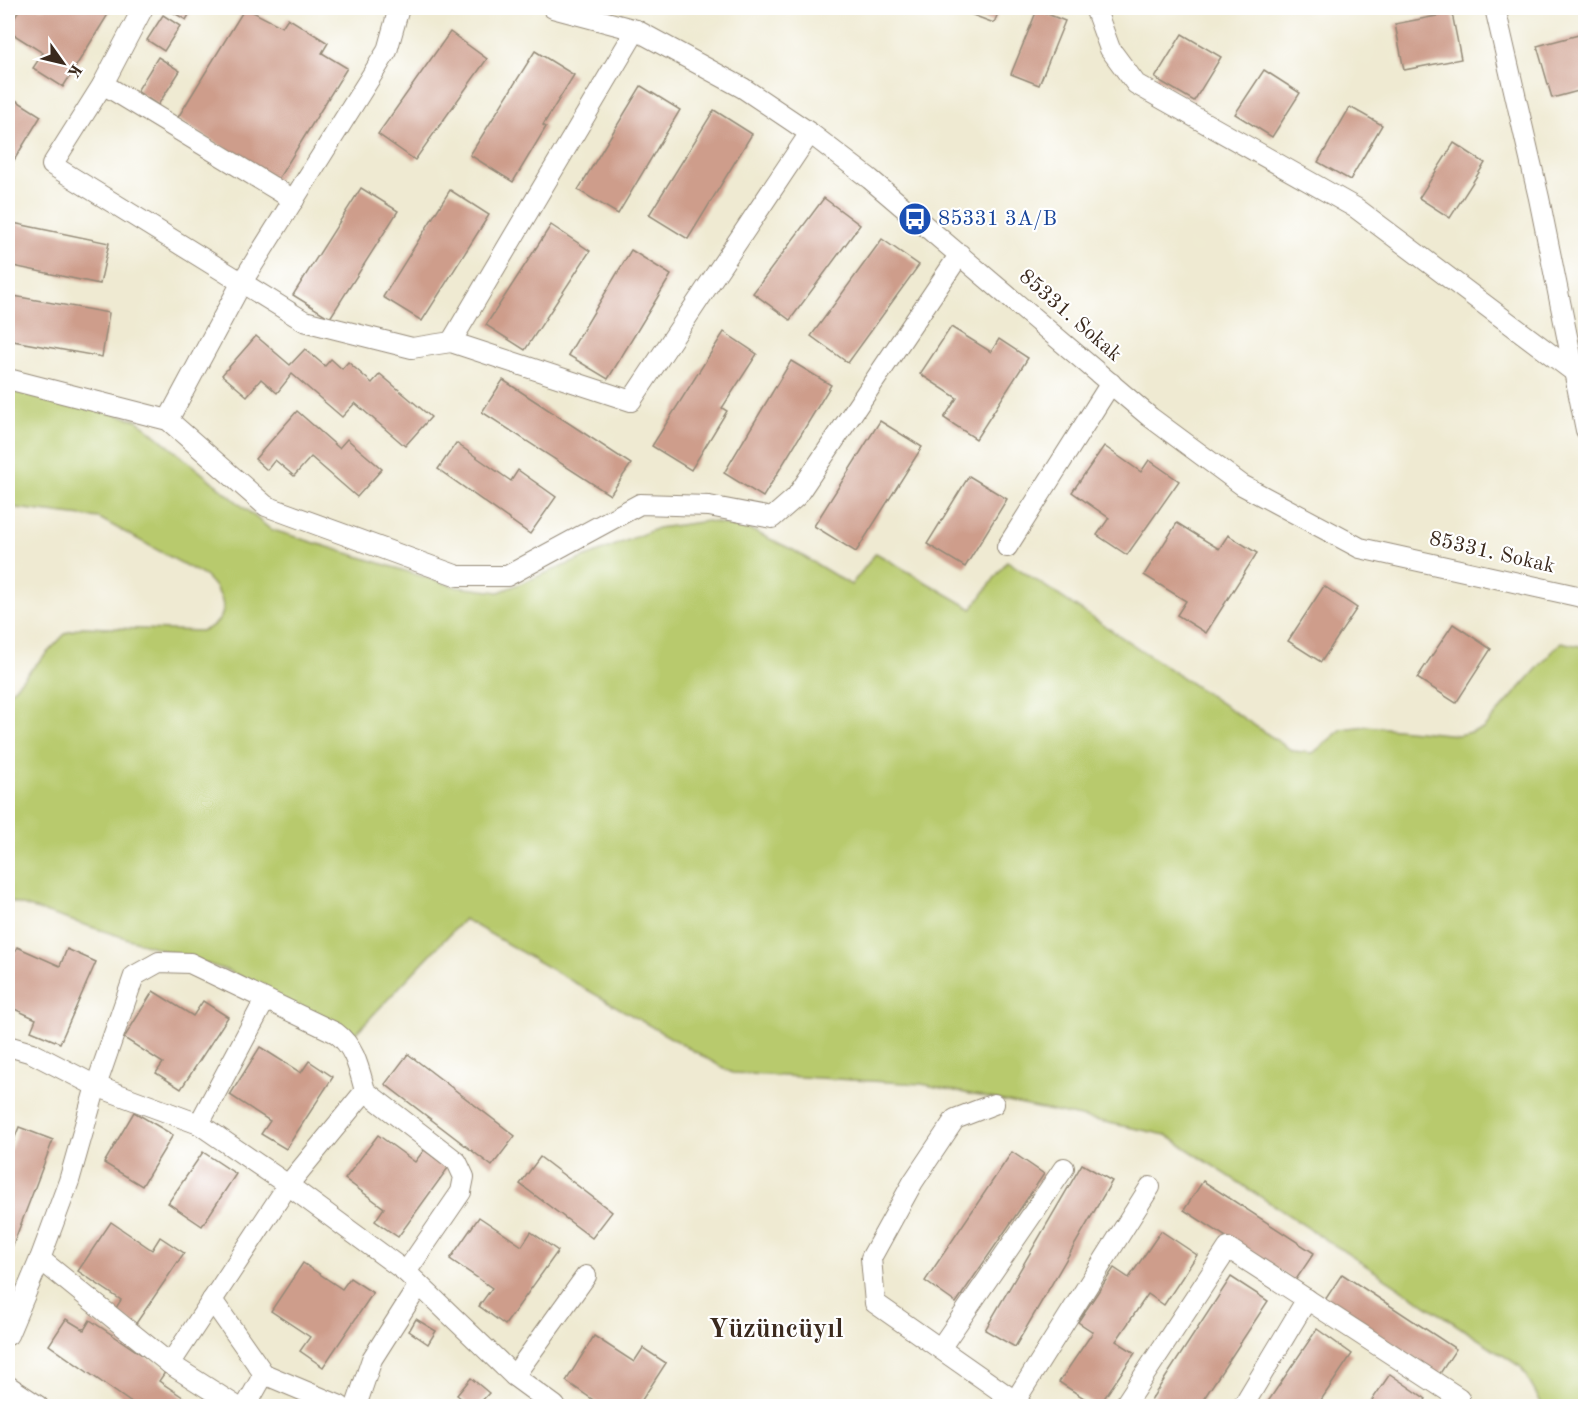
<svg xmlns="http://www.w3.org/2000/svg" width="1593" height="1414" font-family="'Old Standard TT',serif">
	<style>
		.green { fill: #b8ca6d; stroke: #7a7a46; stroke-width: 1.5 }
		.building { fill: #ce9d8b }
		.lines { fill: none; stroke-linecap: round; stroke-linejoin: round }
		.minor-casing { stroke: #958a78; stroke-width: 22 }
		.minor { stroke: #fff; stroke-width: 20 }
		.labels { text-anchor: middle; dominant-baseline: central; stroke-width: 4.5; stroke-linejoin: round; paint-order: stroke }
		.transit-label { font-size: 21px; fill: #164399; stroke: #fff; text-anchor: start }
		.street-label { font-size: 21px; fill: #3b2a1e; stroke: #fff }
		.district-label { font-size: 27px; font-weight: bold; fill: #3b2a1e; stroke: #fff }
	</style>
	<rect width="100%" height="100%" fill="#fff"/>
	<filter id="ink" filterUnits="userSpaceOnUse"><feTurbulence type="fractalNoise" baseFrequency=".0167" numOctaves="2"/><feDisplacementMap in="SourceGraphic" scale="12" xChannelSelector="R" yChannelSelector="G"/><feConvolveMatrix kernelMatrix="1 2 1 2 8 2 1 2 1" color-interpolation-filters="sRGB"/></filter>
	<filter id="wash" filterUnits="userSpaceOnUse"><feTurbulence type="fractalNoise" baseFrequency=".008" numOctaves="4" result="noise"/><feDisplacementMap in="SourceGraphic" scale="24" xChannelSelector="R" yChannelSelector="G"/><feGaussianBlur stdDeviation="1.35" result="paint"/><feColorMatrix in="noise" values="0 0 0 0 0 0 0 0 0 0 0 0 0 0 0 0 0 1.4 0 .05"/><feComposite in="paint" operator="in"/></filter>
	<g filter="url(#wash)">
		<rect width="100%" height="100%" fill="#efead2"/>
		<path class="green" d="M8 385 137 420 270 529 457 587 499 592 658 528 708 521 751 530 793 550 851 585 876 553 972 609 1007 561 1293 751 1313 753 1342 729 1366 726 1458 735 1483 729 1561 642 1585 647V1406H1543L1521 1367 1166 1135 922 1084 732 1073 464 919 353 1036 229 971 10 901 8 903V694L66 633 82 627 201 631C234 620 225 595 205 576L99 518 8 507Z"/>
		<g id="blocks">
			<g class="building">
				<polygon points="20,8 112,8 63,87 33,68 43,53 8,31"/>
				<polygon points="170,8 193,8 186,20 169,10"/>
				<polygon points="245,8 282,27 288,18 328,43 322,53 347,68 277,181 177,119"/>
				<polygon points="963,8 1000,8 994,23 962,11"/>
				<polygon points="1037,10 1065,21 1039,85 1011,74"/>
				<polygon points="1452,13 1461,59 1404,70 1395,24"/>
				<polygon points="163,15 180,26 164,51 147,40"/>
				<polygon points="450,32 487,59 415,160 378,134"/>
				<polygon points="1586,33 1586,89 1552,98 1537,46"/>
				<polygon points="1182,34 1221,57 1194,101 1155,78"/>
				<polygon points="535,51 574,75 543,125 546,127 513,182 470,155"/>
				<polygon points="158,57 180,71 158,105 137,91"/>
				<polygon points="1264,70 1300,93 1272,137 1235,114"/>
				<polygon points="641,86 680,110 618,214 578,190"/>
				<polygon points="14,99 41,116 8,170 8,109"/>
				<polygon points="1350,107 1382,125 1350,180 1318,162"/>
				<polygon points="714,110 752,134 688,239 649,215"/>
				<polygon points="1454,143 1485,163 1450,218 1419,198"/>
				<polygon points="361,188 398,211 330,318 293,295"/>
				<polygon points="450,190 489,215 422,321 383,297"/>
				<polygon points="824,198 860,225 790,320 753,293"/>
				<polygon points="8,222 109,243 100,284 8,265"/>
				<polygon points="551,225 590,251 525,350 486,325"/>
				<polygon points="882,239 919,265 848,363 811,336"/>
				<polygon points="631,250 671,275 608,379 568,355"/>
				<polygon points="8,295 109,313 102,357 8,340"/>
				<polygon points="951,327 991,352 999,339 1028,358 976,439 944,418 957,398 920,374"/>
				<polygon points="724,332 757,354 722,408 727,411 691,470 652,446"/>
				<polygon points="256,336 290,365 305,349 325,366 331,359 342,369 348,362 372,383 380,374 431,417 405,446 355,403 342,417 292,374 277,393 261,379 247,396 222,375"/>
				<polygon points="791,361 831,385 763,497 724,473"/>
				<polygon points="503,380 631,464 610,495 482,412"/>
				<polygon points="297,411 339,448 347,439 382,469 357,497 311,457 294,476 275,460 267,470 255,459"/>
				<polygon points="880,421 922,447 856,552 814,526"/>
				<polygon points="456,443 511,481 518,470 556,497 530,534 438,469"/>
				<polygon points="1104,446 1141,472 1149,460 1179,481 1127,555 1097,535 1109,518 1072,492"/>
				<polygon points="969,476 1007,499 965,567 927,544"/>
				<polygon points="1177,523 1219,549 1228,535 1257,553 1206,633 1177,615 1186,601 1144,575"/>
				<polygon points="1324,586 1357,608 1321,662 1288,641"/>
				<polygon points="1453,624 1491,649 1456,703 1417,678"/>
				<polygon points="17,947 60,966 67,949 96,962 60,1043 31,1031 36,1019 8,1006 8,969"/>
				<polygon points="153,991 193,1016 203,1001 228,1017 181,1089 156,1073 163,1063 124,1038"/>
				<polygon points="260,1047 301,1073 309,1061 333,1077 286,1149 261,1134 270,1121 230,1095"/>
				<polygon points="408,1054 515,1136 492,1166 385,1084"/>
				<polygon points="134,1112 173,1135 142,1186 104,1163"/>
				<polygon points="19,1127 53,1140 8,1258 8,1155"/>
				<polygon points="378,1135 415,1162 424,1150 448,1168 398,1237 375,1221 384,1208 345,1179"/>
				<polygon points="203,1152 236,1174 202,1226 168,1203"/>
				<polygon points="1012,1152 1044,1174 956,1303 925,1281"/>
				<polygon points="540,1157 612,1212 592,1238 520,1184"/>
				<polygon points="1082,1164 1112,1181 1015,1347 985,1330"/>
				<polygon points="1203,1181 1314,1253 1295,1281 1184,1210"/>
				<polygon points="479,1217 522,1246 531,1232 558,1251 505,1325 479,1306 492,1288 450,1259"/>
				<polygon points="111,1222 152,1250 160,1237 184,1253 135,1325 114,1311 121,1300 78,1271"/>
				<polygon points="1161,1231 1197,1255 1164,1305 1148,1294 1116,1341 1135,1353 1099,1406 1096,1406 1059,1382 1093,1332 1078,1322 1114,1268 1129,1278"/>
				<polygon points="303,1263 342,1289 350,1278 373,1293 323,1367 300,1351 310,1337 271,1311"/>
				<polygon points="1342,1274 1456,1349 1439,1375 1325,1300"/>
				<polygon points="1231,1277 1268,1301 1199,1406 1147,1406"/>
				<polygon points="66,1319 84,1330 90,1320 166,1371 159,1381 196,1406 136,1406 49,1345"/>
				<polygon points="416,1319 436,1331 428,1344 409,1331"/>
				<polygon points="1317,1329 1352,1354 1317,1406 1265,1406"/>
				<polygon points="594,1336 634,1362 643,1348 666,1363 638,1406 602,1406 566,1381"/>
				<polygon points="1390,1374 1426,1399 1421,1406 1368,1406"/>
				<polygon points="471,1378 489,1393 477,1406 471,1406 457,1395"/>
			</g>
		</g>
	</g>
	<g filter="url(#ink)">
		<use href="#blocks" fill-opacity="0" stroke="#958a78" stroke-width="1.5"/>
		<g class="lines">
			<g class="minor-casing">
				<g id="minor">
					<polyline points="143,8 103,84 52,165 304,321 412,348 451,342 631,401 810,133"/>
					<polyline points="553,8 636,30 743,88 810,133 870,179 1150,417 1242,485 1360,548 1586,598"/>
					<polyline points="1095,8 1110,49 1136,84 1356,208 1573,371"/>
					<polyline points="1495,8 1539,198 1586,430"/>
					<polyline points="103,84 294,200"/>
					<polyline points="451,342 636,30"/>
					<polyline points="8,379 168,420 266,506 458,576 507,576 640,504 709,506 772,518 796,497 960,254"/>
					<polyline points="168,420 242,282 387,51 399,8"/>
					<polyline points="1007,547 1111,383"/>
					<polyline points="8,1046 32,1053 96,1086 199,1124 288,1185 406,1272 514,1376 555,1406"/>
					<polyline points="365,1091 457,1162 464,1177 461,1192 406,1272"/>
					<polyline points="994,1104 955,1119 913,1182 871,1258 875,1303 1022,1406"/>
					<polyline points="199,1124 265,1000"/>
					<polyline points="40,1259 170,1364"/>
					<polyline points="212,1300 264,1374"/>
					<path d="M8 1335 40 1259 69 1181 96 1086 134 976 159 962 190 963 336 1033C355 1047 359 1069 365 1091L288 1185 170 1364 236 1406"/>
					<polyline points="941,1347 1064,1168"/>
					<polyline points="514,1376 586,1276"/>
					<polyline points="8,1386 38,1406"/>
					<polyline points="1015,1401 1150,1187"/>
					<polyline points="246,1406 264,1374 340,1406"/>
					<polyline points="356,1406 372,1359 419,1285"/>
					<polyline points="1124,1406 1228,1248 1459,1398 1453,1406"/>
					<polyline points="1243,1406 1307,1299"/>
				</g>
			</g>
			<use href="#minor" class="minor"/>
		</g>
	</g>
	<defs>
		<g id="bus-disc" transform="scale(1.725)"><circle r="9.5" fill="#1a4fb4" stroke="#fff"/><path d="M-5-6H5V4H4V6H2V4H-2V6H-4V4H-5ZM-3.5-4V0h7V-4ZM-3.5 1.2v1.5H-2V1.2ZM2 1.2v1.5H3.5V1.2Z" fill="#fff"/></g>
	</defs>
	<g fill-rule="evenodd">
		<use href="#bus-disc" x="915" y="219"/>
	</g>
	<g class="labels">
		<g class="transit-label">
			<text x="938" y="219">85331 3A/B</text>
		</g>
		<g class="street-label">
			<text transform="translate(1070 316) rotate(41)">85331. Sokak</text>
			<text transform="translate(1492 553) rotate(13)">85331. Sokak</text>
		</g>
		<g class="district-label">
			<text x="776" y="1329">Yüzüncüyıl</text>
		</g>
	</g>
	<rect width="1593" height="1414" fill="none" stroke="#fff" stroke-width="30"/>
	<g transform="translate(63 63) rotate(124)" stroke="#ffffff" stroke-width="4.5" paint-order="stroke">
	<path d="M0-4.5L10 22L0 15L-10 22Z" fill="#3b2a1e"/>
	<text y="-9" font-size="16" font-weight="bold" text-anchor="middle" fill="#3b2a1e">K</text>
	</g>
</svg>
